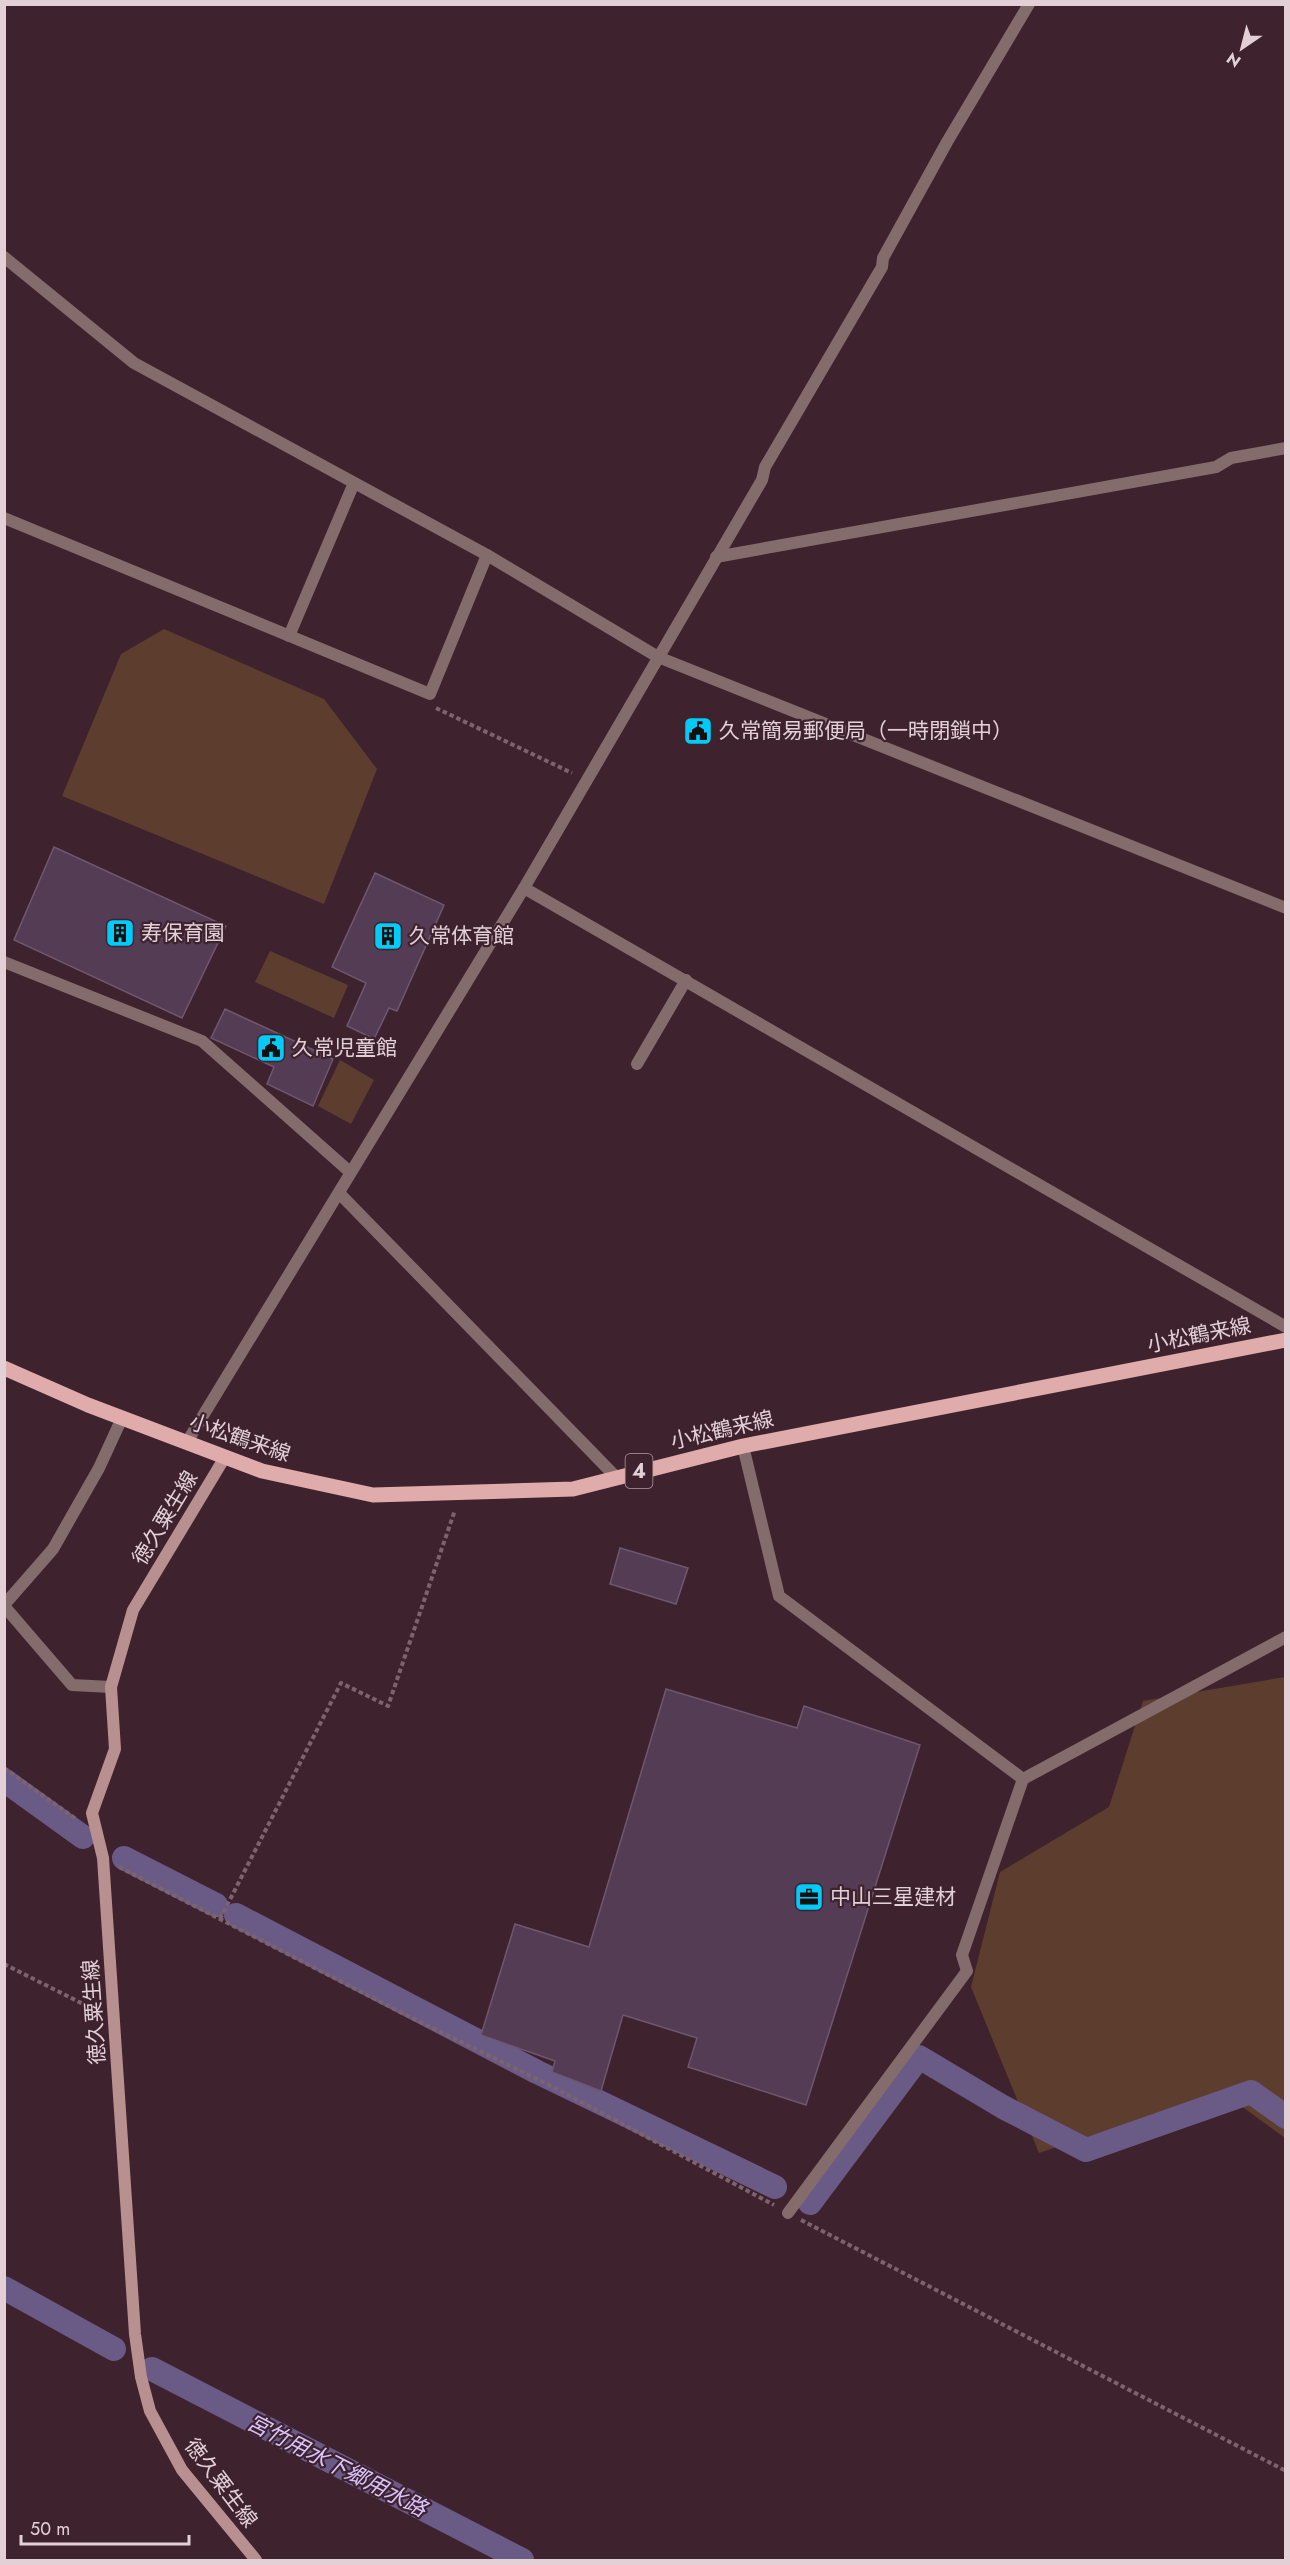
<svg xmlns="http://www.w3.org/2000/svg" width="1290" height="2565" font-family="Jost,'Noto Sans JP',sans-serif">
	<style>
		.green { fill: #5d3d2e }
		.lines { fill: none; stroke-linecap: round; stroke-linejoin: round }
		.canal { stroke: #6a5a86; stroke-width: 24 }
		.building { fill: #543d54; stroke: #6f576f; stroke-width: 1.5 }
		.path { stroke: #7c646e; stroke-width: 4; stroke-dasharray: 4.5 3; stroke-linecap: butt }
		.street { stroke: #856c6c; stroke-width: 12 }
		.secondary { stroke: #b89090; stroke-width: 12 }
		.primary { stroke: #dfabab; stroke-width: 15 }
		.labels { text-anchor: middle; dominant-baseline: central; stroke-width: 4.5; stroke-linejoin: round; paint-order: stroke }
		.shield { fill: #3e222e; stroke: #b29ca4; stroke-width: 1.5 }
		.shield-label { font-size: 20px; font-weight: bold; fill: #e3d0d7 }
		.poi-label { font-size: 21px; fill: #e3d0d7; stroke: #3e222e; text-anchor: start }
		.street-label { font-size: 21px; fill: #e3d0d7; stroke: #3e222e }
		.water-label { font-size: 22px; font-style: italic; fill: #d8c4fe; stroke: #3e222e }
	</style>
	<rect width="100%" height="100%" fill="#3e222e"/>
	<g class="green">
		<polygon points="164,629 324,699 377,769 324,904 62,796 121,654"/>
		<polygon points="270,951 348,985 334,1018 255,982"/>
		<polygon points="340,1060 374,1080 351,1124 318,1106"/>
		<polygon points="1285,1677 1285,2138 1222,2092 1039,2153 971,1987 1000,1872 1109,1807 1143,1701"/>
	</g>
	<g class="lines">
		<g class="canal">
			<polyline points="4,1780 83,1837"/>
			<polyline points="124,1858 216,1905"/>
			<polyline points="236,1915 537,2072 775,2187"/>
			<polyline points="810,2203 919,2057 1003,2107 1086,2150 1251,2092 1286,2117"/>
			<polyline points="4,2288 114,2349"/>
			<polyline points="152,2369 522,2560"/>
		</g>
	</g>
	<g class="building">
		<polygon points="54,847 226,926 182,1018 14,940"/>
		<polygon points="375,873 444,905 397,1011 389,1008 374,1039 347,1026 366,983 332,967"/>
		<polygon points="225,1009 333,1059 313,1106 267,1084 274,1067 211,1038"/>
		<polygon points="620,1548 688,1568 676,1604 610,1584"/>
		<polygon points="666,1689 797,1728 804,1706 920,1745 806,2105 688,2067 697,2038 623,2015 601,2091 552,2072 555,2061 481,2035 515,1924 589,1947"/>
	</g>
	<g class="lines">
		<g class="path">
			<polyline points="436,708 572,773"/>
			<polyline points="4,1768 76,1819"/>
			<polyline points="119,1867 404,2014 555,2088 774,2205"/>
			<polyline points="220,1919 341,1683 388,1706 455,1510"/>
			<polyline points="4,1964 97,2011"/>
			<polyline points="801,2220 1286,2471"/>
		</g>
		<g class="street">
			<polyline points="4,257 134,363 487,555 658,657 1286,908"/>
			<polyline points="4,518 430,694 487,555"/>
			<polyline points="716,557 1216,467 1231,458 1286,448"/>
			<polyline points="289,636 354,483"/>
			<polyline points="524,888 1286,1327"/>
			<polyline points="4,962 202,1041 350,1172"/>
			<polyline points="637,1064 686,980"/>
			<polyline points="339,1193 616,1477"/>
			<polyline points="187,1442 524,888 762,480 765,467 882,267 883,258 947,142 1029,4"/>
			<polyline points="743,1446 779,1596 1023,1779"/>
			<polyline points="4,1605 53,1549 99,1468 122,1418"/>
			<polyline points="4,1606 72,1685 111,1687"/>
			<polyline points="788,2213 967,1971 962,1955 1023,1779 1286,1637"/>
		</g>
		<polyline class="secondary" points="225,1457 133,1610 111,1687 115,1749 92,1813 103,1858 135,2334 141,2377 150,2411 182,2470 256,2560"/>
		<polyline class="primary" points="4,1368 88,1405 262,1471 373,1495 573,1489 743,1446 1286,1340"/>
	</g>
	<defs>
		<g id="civic-square" transform="scale(1.5)"><rect x="-9" y="-9" width="18" height="18" rx="4" fill="#03cbf9" stroke="#3e222e"/><path d="M-.6-6.5H3V-4.5H.6V-3L4-1V1h2V6H-6V1h2V-1L-.6-3ZM-1.2 2.5V6h2.4V2.5Z" fill="#111"/></g>
		<g id="building-square" transform="scale(1.5)"><rect x="-9" y="-9" width="18" height="18" rx="4" fill="#03cbf9" stroke="#3e222e"/><path d="M-4-6H4V6H1V3H-1V6H-4ZM-2.5-4.3h1.7v1.8h-1.7ZM.8-4.3h1.7v1.8H.8ZM-2.5-1h1.7V.8h-1.7ZM.8-1h1.7V.8H.8Z" fill="#111"/></g>
		<g id="office-square" transform="scale(1.5)"><rect x="-9" y="-9" width="18" height="18" rx="4" fill="#03cbf9" stroke="#3e222e"/><path d="M-6-3h4V-5.5h4V-3h4V5H-6ZM-1-4.5V-3h2v-1.5ZM-6 0V1H6V0Z" fill="#111"/></g>
	</defs>
	<g fill-rule="evenodd">
		<use href="#civic-square" x="698" y="731"/>
		<use href="#building-square" x="120" y="933"/>
		<use href="#building-square" x="388" y="936"/>
		<use href="#civic-square" x="271" y="1048"/>
		<use href="#office-square" x="809" y="1897"/>
	</g>
	<g class="labels">
		<rect class="shield" x="625.5" y="1454" width="27" height="34" rx="4.5"/>
		<g class="shield-label">
			<text x="639" y="1471">4</text>
		</g>
		<g class="poi-label">
			<text x="719" y="731">久常簡易郵便局（一時閉鎖中）</text>
			<text x="141" y="933">寿保育園</text>
			<text x="409" y="936">久常体育館</text>
			<text x="292" y="1048">久常児童館</text>
			<text x="830" y="1897">中山三星建材</text>
		</g>
		<g class="street-label">
			<text transform="translate(1199 1335) rotate(-11)">小松鶴来線</text>
			<text transform="translate(722 1430) rotate(-13)">小松鶴来線</text>
			<text transform="translate(240 1438) rotate(19)">小松鶴来線</text>
			<text transform="translate(165 1518) rotate(-59)">徳久粟生線</text>
			<text transform="translate(94 2012) rotate(-94)">徳久粟生線</text>
			<text transform="translate(221 2483) rotate(53)">徳久粟生線</text>
		</g>
		<g class="water-label">
			<text transform="translate(337 2465) rotate(27)">宮竹用水下郷用水路</text>
		</g>
	</g>
	<rect width="1290" height="2565" fill="none" stroke="#e3d0d7" stroke-width="12"/>
	<g transform="translate(1242 48) rotate(215)" stroke="#3e222e" stroke-width="4.5" paint-order="stroke">
	<path d="M0-4.5L10 22L0 15L-10 22Z" fill="#e3d0d7"/>
	<text y="-9" font-size="16" font-weight="bold" text-anchor="middle" fill="#e3d0d7">N</text>
	</g>
	<path d="M21 2535v9h168v-9" fill="none" stroke="#e3d0d7" stroke-width="3"/>
	<text x="30" y="2535" font-size="18" fill="#e3d0d7" stroke="#3e222e" stroke-width="4.5" paint-order="stroke">50 m</text>
</svg>
